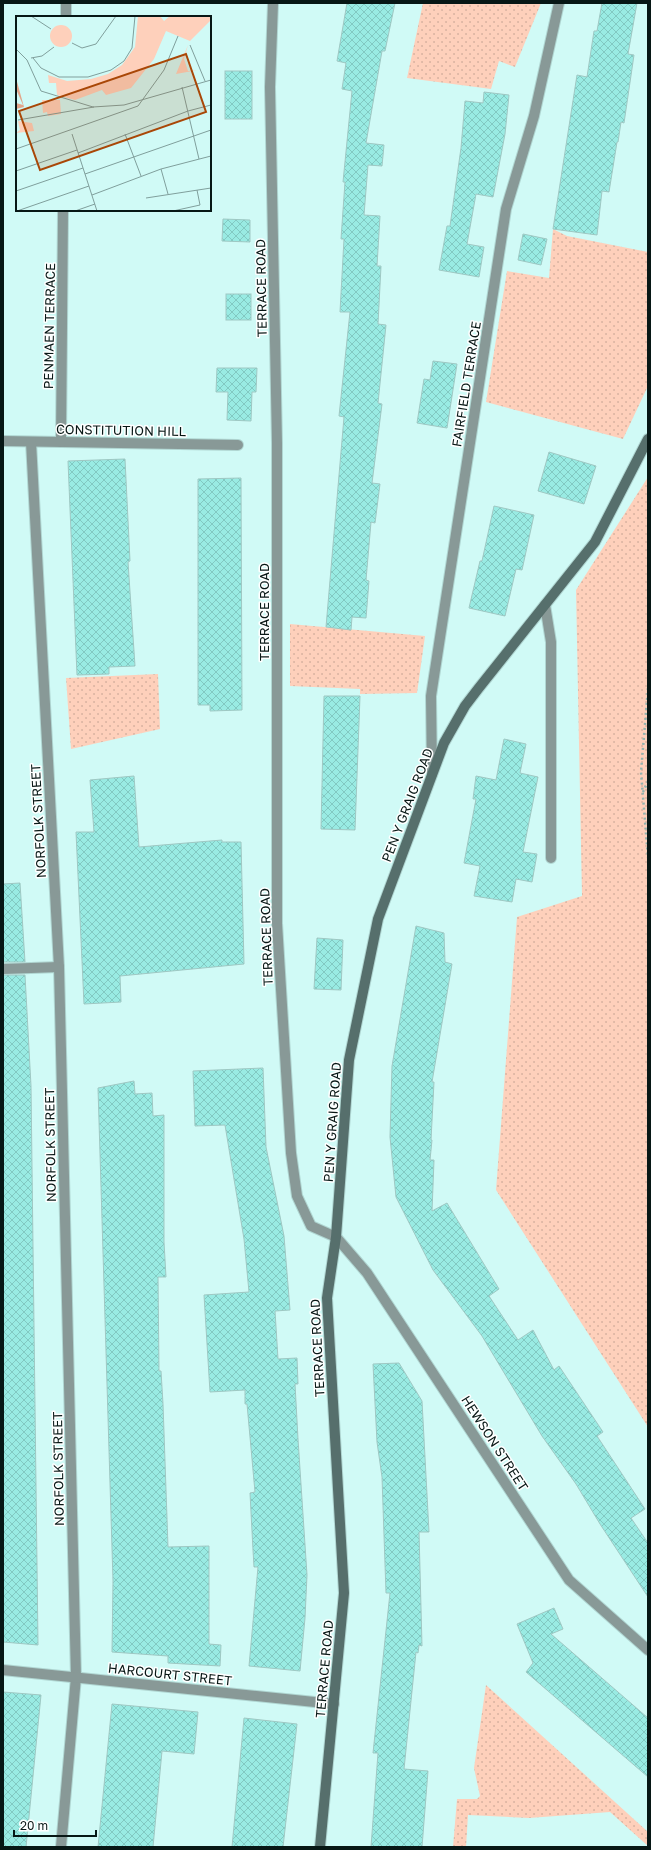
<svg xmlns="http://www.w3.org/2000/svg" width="651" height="1850" font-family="'Golos Text',sans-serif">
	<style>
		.green { fill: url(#green-dots) }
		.building { fill: url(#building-cross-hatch); stroke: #9fc8c3 }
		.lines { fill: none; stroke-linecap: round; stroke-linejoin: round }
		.lane-casing { stroke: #b0d6d2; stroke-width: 12 }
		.street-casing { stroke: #b0d6d2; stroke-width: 12 }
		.secondary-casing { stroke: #b0d6d2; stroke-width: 12 }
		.path { stroke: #91b3af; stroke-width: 2.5; stroke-dasharray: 2 3; stroke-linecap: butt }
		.lane { stroke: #889997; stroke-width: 10 }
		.street { stroke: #889997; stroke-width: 10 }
		.secondary { stroke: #566f6c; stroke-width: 10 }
		.labels { text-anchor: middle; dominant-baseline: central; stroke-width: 3; stroke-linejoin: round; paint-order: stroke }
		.street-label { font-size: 13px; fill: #071715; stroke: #fff }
		.inset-road { fill: none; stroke: #809f9c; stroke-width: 1 }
		.view { fill: #a94707; fill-opacity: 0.15; stroke: #a94707; stroke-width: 2 }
		.inset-edge { fill: none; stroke: #071715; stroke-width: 2 }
	</style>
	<defs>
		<pattern id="green-dots" width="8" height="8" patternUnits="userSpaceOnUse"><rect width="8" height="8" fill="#fed0bb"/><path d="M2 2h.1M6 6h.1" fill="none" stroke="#d8b2a0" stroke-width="1.8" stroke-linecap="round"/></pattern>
		<pattern id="building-cross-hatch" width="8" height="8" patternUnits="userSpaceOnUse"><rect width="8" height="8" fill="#99ebe3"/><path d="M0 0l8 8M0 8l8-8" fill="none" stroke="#82c9c2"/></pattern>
	</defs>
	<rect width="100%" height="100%" fill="#d0faf6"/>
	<g class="green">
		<polygon points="423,3 541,3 515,67 499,61 491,89 407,78"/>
		<polygon points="553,229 567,236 648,252 648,386 623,439 486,402 507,271 549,278"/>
		<polygon points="648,477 648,1427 496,1190 517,917 582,896 576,590"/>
		<polygon points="290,624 425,636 417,693 360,694 360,689 290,686"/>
		<polygon points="158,674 160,729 71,749 66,678"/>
		<polygon points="486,1685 648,1832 648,1846 610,1812 529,1818 468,1815 466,1847 453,1847 457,1799 477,1799 480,1796 474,1768"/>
	</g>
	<g class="building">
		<polygon points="347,3 395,3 385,51 382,51 366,143 384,145 382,166 368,165 364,215 380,216 377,266 381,266 378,324 386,325 378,403 382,404 372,483 380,484 375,523 371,522 366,580 369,581 366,618 352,617 351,630 326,627 344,417 339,416 350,312 340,312 344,239 341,239 345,182 343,182 352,91 342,89 346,63 337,61"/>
		<polygon points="602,3 637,3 628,54 634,55 624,123 621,122 618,142 617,142 609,192 602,191 597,235 553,229 577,75 587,77 594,31 597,31"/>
		<rect x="225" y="71" width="27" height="48"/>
		<polygon points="484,92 509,95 505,134 493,197 476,194 467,244 484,247 479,277 439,270 447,226 450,226 461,148 465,101 483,103"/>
		<polygon points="223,219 250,220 250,242 222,241"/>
		<polygon points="523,234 547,239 541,265 518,260"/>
		<rect x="226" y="294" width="25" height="26"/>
		<polygon points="433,361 457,364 447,428 417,423 424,379 430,380"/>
		<polygon points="217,368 257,368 256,392 252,392 251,421 227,420 228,392 216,392"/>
		<polygon points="549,452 596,466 584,504 538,491"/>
		<polygon points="125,459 130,561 128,562 135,666 109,667 109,674 77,675 68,461"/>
		<polygon points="241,478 242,710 210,711 210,705 198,705 198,479"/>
		<polygon points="494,506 534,515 522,570 516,569 505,616 469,608 480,561 482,561"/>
		<polygon points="324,696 360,696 355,830 321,829"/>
		<polygon points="504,739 526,744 520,773 538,777 523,852 537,854 532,882 516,879 512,902 474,896 480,866 464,863 476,799 473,799 476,776 496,780"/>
		<polygon points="134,776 139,847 222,840 222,842 241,842 244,964 120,976 121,1002 84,1004 76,832 94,832 90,780"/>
		<polygon points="20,883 25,962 3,962 3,884"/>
		<polygon points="416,926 444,933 445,962 452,964 432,1082 434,1082 431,1140 432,1140 430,1160 434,1160 432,1211 447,1203 499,1289 489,1296 518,1340 533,1330 554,1370 559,1366 603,1432 597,1436 645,1509 631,1518 648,1543 648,1597 600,1524 576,1484 542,1436 482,1336 433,1270 396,1197 390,1137 392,1066"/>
		<polygon points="317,938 343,940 341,990 314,989"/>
		<polygon points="3,975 25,975 31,1086 38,1645 3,1642"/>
		<polygon points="263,1068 266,1147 284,1236 290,1310 275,1311 278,1359 297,1358 298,1384 295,1384 298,1439 307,1575 305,1618 300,1671 249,1666 258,1567 254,1567 253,1550 250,1493 255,1492 247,1404 245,1404 245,1390 210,1392 204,1295 249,1292 244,1239 225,1125 195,1126 193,1071"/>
		<polygon points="134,1081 135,1094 152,1093 153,1116 164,1115 164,1242 166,1277 158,1277 159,1371 161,1371 163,1404 168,1547 209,1546 209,1644 221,1645 220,1666 168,1663 168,1656 112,1652 113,1581 98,1088"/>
		<polygon points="399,1363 422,1401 429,1532 419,1532 422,1646 419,1645 418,1653 416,1652 404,1769 428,1771 422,1847 371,1847 378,1753 373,1753 390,1593 386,1593 382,1477 377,1442 373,1364"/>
		<polygon points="554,1608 563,1629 551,1634 648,1718 648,1777 526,1672 533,1663 517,1624"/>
		<polygon points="3,1692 41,1695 26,1847 3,1847"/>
		<polygon points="112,1704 198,1712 194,1754 162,1751 153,1847 98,1847"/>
		<polygon points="244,1718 297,1724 283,1847 232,1847"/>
	</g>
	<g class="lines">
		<g class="lane-casing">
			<polyline id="lane" points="545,605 551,642 551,858"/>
		</g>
		<g class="street-casing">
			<g id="street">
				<polyline points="273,3 270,87 277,443 277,923 291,1153 297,1196 311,1226 336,1237 367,1273 569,1580 648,1650"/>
				<polyline points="66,17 66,3"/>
				<polyline points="3,441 238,445"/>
				<polyline points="31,442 59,967 76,1677 61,1847"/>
				<polyline points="61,442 63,210"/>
				<polyline points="432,774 431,696 506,209 534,116 559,3"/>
				<polyline points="3,969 59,967"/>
				<polyline points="3,1670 334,1704"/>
			</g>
		</g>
		<g class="secondary-casing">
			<polyline id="secondary" points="320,1847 344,1593 327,1298 336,1237 349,1060 378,919 444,743 465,706 478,689 595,542 648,439"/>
		</g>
		<g class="path">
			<polyline points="648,688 641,772 648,858"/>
			<polyline points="643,792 648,781"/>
		</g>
		<use href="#lane" class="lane"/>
		<use href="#street" class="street"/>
		<use href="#secondary" class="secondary"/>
	</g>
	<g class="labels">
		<g class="street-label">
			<text transform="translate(261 288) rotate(-91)">TERRACE ROAD</text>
			<text transform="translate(49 326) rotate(-89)">PENMAEN TERRACE</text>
			<text transform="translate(466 384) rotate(-81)">FAIRFIELD TERRACE</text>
			<text transform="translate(121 430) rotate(1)">CONSTITUTION HILL</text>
			<text transform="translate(264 612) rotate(-90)">TERRACE ROAD</text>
			<text transform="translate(407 805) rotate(-69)">PEN Y GRAIG ROAD</text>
			<text transform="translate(38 821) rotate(-93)">NORFOLK STREET</text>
			<text transform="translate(266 937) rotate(-92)">TERRACE ROAD</text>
			<text transform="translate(332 1122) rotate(-86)">PEN Y GRAIG ROAD</text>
			<text transform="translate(50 1145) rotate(-91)">NORFOLK STREET</text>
			<text transform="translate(317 1348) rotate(-93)">TERRACE ROAD</text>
			<text transform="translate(495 1443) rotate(57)">HEWSON STREET</text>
			<text transform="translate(58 1469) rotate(-91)">NORFOLK STREET</text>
			<text transform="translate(324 1669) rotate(-85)">TERRACE ROAD</text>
			<text transform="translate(170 1674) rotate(6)">HARCOURT STREET</text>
		</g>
	</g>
	<g transform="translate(16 16)">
		<rect width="195" height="195" fill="#d0faf6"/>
		<path d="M122 0H144L148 5 154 0H195V4L174 25 150 15 138 43 115 72 90 79 86 74 59 84 41 79 40 67H33L32 59 51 65 75 63 92 58 106 49 119 31ZM34 20a11 11 0 1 1 22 0a11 11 0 1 1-22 0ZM172 29 168 43 172 55 182 54 160 58ZM26 84H44L45 98 32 100 31 96 27 97ZM2 105 16 107 18 115 0 117 4 114Z" fill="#fed0bb"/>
		<path d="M0 62 8 91 0 93V87L7 89 0 73Z" fill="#e2a68a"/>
		<path class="inset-road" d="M15 0 35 13M56 27 66 32 80 28 100 0M174 29 189 65M0 33 11 44 25 75 77 91 108 89 195 64M15 42 26 40 38 31M17 42 25 52 43 61H72L95 54 108 45 116 32 119 0M166 71 183 143M2 104 78 91M56 118 81 195M109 118 125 160M0 133 122 90 148 54 162 20M62 137 172 95 195 89M145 153 152 178M0 155 61 134M69 158 195 114M0 175 67 152M76 179 145 153 195 140M130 182 195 172M1 195 73 170M59 195 79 188M157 195 184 189 181 174"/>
		<path class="view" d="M170 38 190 96 24 154 3 95Z"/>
		<rect width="195" height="195" class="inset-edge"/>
	</g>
	<rect width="651" height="1850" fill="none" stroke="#071715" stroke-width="8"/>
	<path d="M14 1830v6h82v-6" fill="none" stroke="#071715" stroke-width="2"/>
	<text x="20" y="1830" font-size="12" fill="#071715" stroke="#ffffff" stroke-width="3" paint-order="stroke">20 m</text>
</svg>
